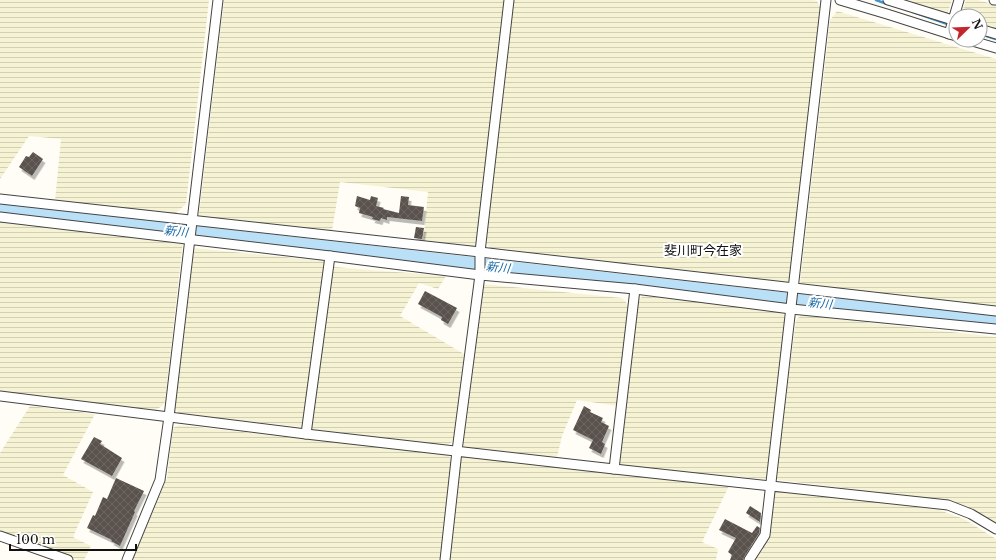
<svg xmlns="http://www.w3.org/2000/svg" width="996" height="560" font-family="'Libre Baskerville','Noto Sans JP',serif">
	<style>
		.farmland { fill: url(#farmland-rules) }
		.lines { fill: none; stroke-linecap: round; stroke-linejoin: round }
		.stream { stroke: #3f96cf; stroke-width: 2.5 }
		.river { stroke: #b9e0f7; stroke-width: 15 }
		.building { fill: url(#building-cross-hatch); filter: url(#shadow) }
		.minor-casing { stroke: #444; stroke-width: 11 }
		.minor { stroke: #fff; stroke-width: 9 }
		.labels { text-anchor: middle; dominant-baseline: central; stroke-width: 4; stroke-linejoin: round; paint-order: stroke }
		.water-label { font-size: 12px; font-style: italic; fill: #1768a6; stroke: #fff }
		.quarter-label { font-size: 13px; fill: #111; stroke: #fff }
	</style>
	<defs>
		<pattern id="farmland-rules" width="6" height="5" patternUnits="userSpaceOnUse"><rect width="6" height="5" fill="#f6f3d4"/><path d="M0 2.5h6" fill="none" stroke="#d2cfb5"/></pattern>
		<pattern id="building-cross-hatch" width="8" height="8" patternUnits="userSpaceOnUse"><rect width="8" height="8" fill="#5a524d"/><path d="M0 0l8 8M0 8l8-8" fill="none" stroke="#6d6662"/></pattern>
		<filter id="shadow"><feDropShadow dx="2.5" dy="4" stdDeviation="0" flood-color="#0004"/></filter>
	</defs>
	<rect width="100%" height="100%" fill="#fffdf5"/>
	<g class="farmland">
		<polygon points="0,0 209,0 186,204 175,214 55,201 61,139 29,136 0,179"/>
		<polygon points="224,0 504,0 477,246 472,247 423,243 428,192 340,182 332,231 202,218 199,214"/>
		<polygon points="513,0 812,0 817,1 821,9 791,281 786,283 491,249 486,243"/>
		<polygon points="898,0 952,0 947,15"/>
		<polygon points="966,0 978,0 996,5 996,30 980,25 980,16 961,16"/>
		<polygon points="837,11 996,59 996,307 805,285 800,282 830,20"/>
		<polygon points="0,221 183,241 165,402 162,406 156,410 0,393"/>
		<polygon points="194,248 324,261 302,427 179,414 175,408"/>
		<polygon points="334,267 446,276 438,289 419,283 400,316 464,354 454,441 447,445 311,429"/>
		<polygon points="483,284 622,298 630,307 618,406 577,400 562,436 557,457 465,447 462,443"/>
		<polygon points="643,296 782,311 786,320 769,476 765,479 619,466 618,462 638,300"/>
		<polygon points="801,315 996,337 996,524 971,509 944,500 778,480 775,477 796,320"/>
		<polygon points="30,406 95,414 63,475 93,492 73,537 91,546 84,560 78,560 0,531 0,453"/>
		<polygon points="179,425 447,455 452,459 440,560 132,560 167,478 173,428"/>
		<polygon points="464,455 729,486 702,542 718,549 716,560 448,560 459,459"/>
		<polygon points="779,489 939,510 964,519 996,539 996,560 754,560 774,492"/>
	</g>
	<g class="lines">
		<g class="stream">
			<polyline points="876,0 887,4"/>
			<polyline points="913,12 956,27"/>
			<polyline points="980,34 996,39"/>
		</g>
		<polyline class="river" points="0,211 794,301 795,300 996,321"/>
	</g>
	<g class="building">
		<polygon points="33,152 43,159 32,176 19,167 26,156 29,157"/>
		<polygon points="357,196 370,200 371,196 378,198 376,206 384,208 383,209 399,213 401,196 409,197 408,205 424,207 422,221 387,217 387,220 381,218 380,221 372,219 373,217 359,213 360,208 355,206"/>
		<polygon points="416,227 424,228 422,239 414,238"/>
		<polygon points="425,291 457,308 448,324 441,320 442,317 418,304"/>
		<polygon points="584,406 591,410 590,412 603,418 601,422 609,426 602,442 605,444 601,454 589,448 593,440 573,430"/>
		<polygon points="94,437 102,441 100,444 122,458 112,476 81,459"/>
		<polygon points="116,478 144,491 134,511 135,512 120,546 111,541 112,540 87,528 93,515 95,516 103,497 107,499"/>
		<polygon points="750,506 761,513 760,522 746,513"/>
		<polygon points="725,519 752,533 757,526 760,528 759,533 744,557 743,560 730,560 732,555 728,552 736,538 719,530"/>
	</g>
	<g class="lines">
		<g class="minor-casing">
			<g id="minor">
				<polyline points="840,0 887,14 956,36"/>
				<polyline points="888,0 956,21"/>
				<polyline points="994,0 996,0"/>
				<polyline points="980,29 996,34"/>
				<polyline points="949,34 959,0"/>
				<polyline points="969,40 996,48"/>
				<polyline points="0,199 480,252 996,311"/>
				<polyline points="0,217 330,256 480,275 635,289 791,309 996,329"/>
				<polyline points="0,396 306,434 614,469 948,505 971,514 996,529"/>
				<polyline points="306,434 330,256"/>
				<polyline points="614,469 635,289"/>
				<polyline points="0,536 68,560"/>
				<polyline points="127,560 160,480 169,417 218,0"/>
				<polyline points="445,560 457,451 480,275 480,252 509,0"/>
				<polyline points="749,560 765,535 826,0"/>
			</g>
		</g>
		<use href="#minor" class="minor"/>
	</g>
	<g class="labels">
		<g class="water-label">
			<text transform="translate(176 231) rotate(6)">新川</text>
			<text transform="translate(498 267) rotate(6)">新川</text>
			<text transform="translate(820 303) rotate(6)">新川</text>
		</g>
		<g class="quarter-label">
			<text x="703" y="250">斐川町今在家</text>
		</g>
	</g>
	<g transform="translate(968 28) rotate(67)"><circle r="19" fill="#ffffff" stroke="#a0a0a0"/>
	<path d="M0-3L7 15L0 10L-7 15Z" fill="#c4262e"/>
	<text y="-6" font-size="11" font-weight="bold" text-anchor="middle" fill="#111111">N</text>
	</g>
	<path d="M10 544v6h126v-6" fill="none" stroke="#111111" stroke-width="2"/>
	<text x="16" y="544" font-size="12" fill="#111111" stroke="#ffffff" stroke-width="3" paint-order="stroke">100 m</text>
</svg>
